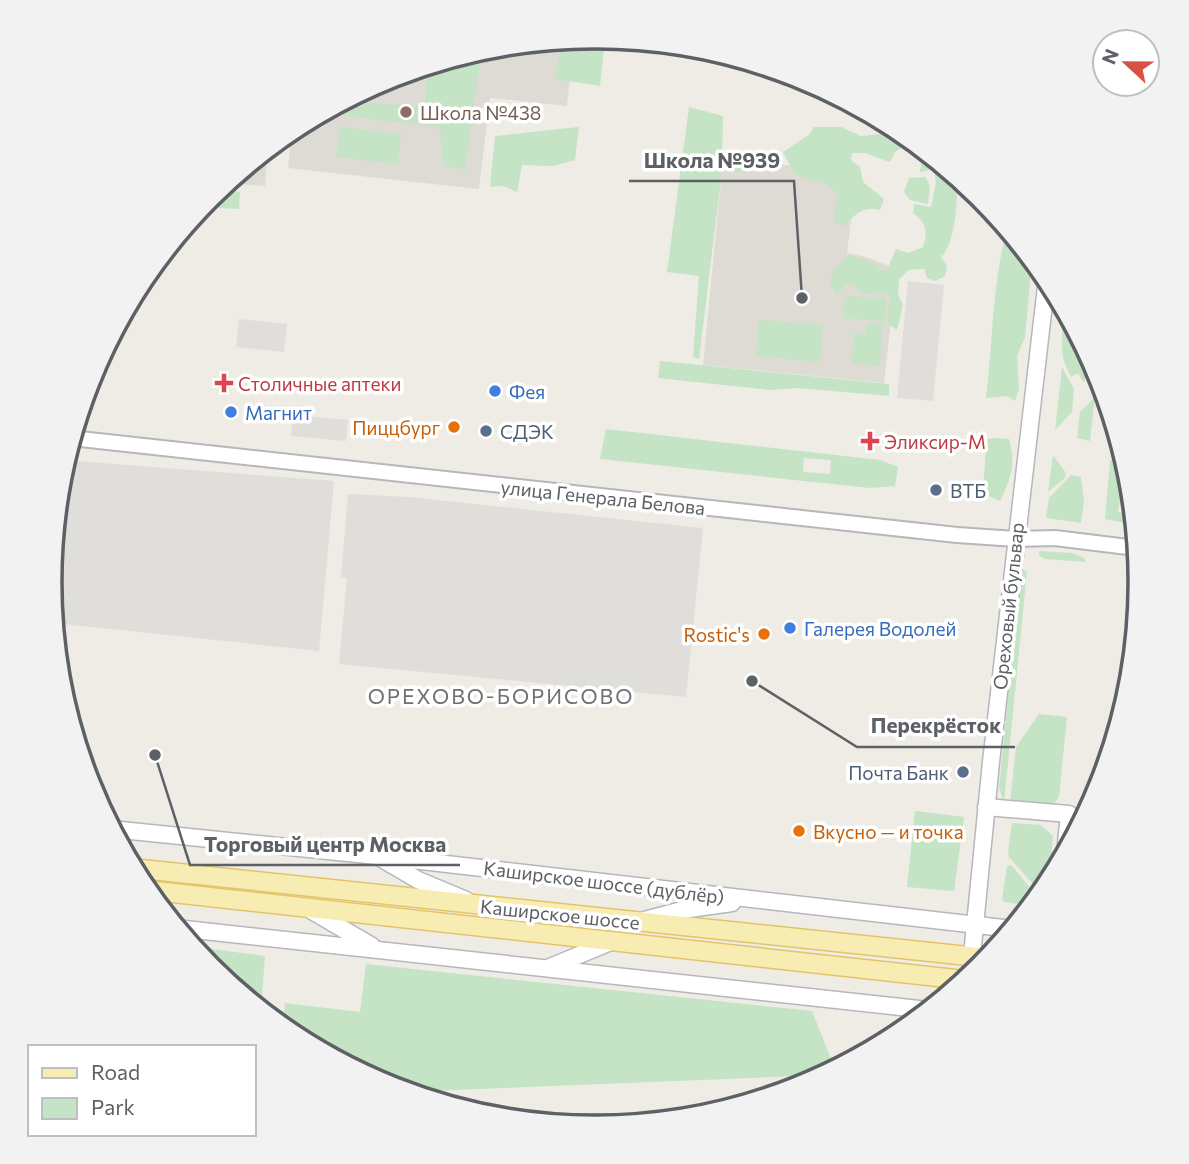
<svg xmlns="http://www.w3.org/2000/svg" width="1189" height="1164" font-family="Commissioner,sans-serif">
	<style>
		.commercial { fill: #faf4de }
		.industrial { fill: #e0deda }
		.education { fill: #dedbd4 }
		.green { fill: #c5e3c5; fill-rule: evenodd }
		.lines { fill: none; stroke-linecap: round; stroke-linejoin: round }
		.tertiary-casing { stroke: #b6b7bb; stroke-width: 18 }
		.secondary-casing { stroke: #b4b7bb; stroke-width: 19 }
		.primary-casing { stroke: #e3c469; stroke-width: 21 }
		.tertiary { stroke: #fff; stroke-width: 14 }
		.secondary { stroke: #fff; stroke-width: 16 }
		.primary { stroke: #f7edb2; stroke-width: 18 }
		.education-dot { fill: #8d6e63; stroke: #fff; stroke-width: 2.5 }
		.health-dot { fill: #e0444e; stroke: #fff; stroke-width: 2.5 }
		.shop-dot { fill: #3f7fe0; stroke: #fff; stroke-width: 2.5 }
		.food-dot { fill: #e8710a; stroke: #fff; stroke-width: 2.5 }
		.service-dot { fill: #5c6f8a; stroke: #fff; stroke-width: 2.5 }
		.labels { text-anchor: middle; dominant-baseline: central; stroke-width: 7; stroke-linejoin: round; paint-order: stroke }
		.education-label { font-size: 19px; fill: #785e54; stroke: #fff; text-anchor: start }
		.health-label { font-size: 19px; fill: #be3a42; stroke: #fff; text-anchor: start }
		.shop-label { font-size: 19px; fill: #366cbe; stroke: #fff; text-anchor: start }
		.food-label { font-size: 19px; fill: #c56008; stroke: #fff; text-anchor: end }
		.service-label { font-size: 19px; fill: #4e5e75; stroke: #fff; text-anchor: start }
		.street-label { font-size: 19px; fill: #5d6064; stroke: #fff }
		.neighbourhood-label { font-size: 21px; letter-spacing: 2px; fill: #6e7276; stroke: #fff }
		.rim { fill: none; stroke: #5d6064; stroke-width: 3.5 }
		.leader { fill: none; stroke: #5d6064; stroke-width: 2.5 }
		.callout-dot { fill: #5d6064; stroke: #fff; stroke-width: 2.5 }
		.callout-label { font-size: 21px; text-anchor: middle; font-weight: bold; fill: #5d6064; stroke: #fff; stroke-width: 7; stroke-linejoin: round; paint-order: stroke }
	</style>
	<rect width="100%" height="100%" fill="#eeece5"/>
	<polygon class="commercial" points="1133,564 1138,564 1140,582 1129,689 1120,720 1118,720"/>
	<g class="industrial">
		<polygon points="908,281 944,285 933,401 897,398"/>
		<polygon points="239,319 287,324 284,352 236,347"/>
		<polygon points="293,415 348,420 346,441 291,436"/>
		<polygon points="64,460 334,481 319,651 53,623 49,582 60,475"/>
		<polygon points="348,494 409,497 703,528 686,697 339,664 347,578 341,577"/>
	</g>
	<g class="education">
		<polygon points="574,39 567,106 490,98 479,189 288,168 292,128 386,78 489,47"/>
		<polygon points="268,148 265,186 225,183"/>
		<polygon points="759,162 857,173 847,253 866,257 897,269 884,383 703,365 722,171 761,171"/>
	</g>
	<g class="green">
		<polygon points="595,37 605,38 600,86 555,79 562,40"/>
		<polygon points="551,41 550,54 507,48 508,45"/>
		<polygon points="482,49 465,169 444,166 439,127 321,113 344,101 424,107 428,65 448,59 458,62 460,56"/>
		<polygon points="689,107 723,116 722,160 743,156 759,162 751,172 722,171 699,359 693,357 699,276 667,272"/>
		<polygon points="340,127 401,134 398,164 336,157"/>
		<polygon points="579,127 575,160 553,166 522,165 517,192 503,186 490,187 495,136"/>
		<path d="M814 127H841L861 136 879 134 908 143 895 152 890 162 865 153H852L851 160 860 167 863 182 884 199 880 210C864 206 854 214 845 226L834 223 837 193 827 184 795 175 783 152 810 134Z"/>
		<path d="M923 150 958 179C956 204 957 234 943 256L940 255 947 266 945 276 935 281 927 278 924 269 909 270 899 279 898 295 903 305 897 330 888 324 887 313 890 297 882 292 863 295 857 287 848 283 837 294 830 285 834 269 850 255 875 263 881 270H887L896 249 908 253 923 247C928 232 927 223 913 213L914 204 931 207 936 183 934 169 920 172Z"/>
		<polygon points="926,177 930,187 928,204 910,200 904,192 909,178"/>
		<polygon points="216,190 240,192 239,209 200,207"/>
		<path d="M1007 229 1032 260 1025 337 1017 356 1019 389 1015 401 1008 396 986 398C993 341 992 284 1007 229Z"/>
		<polygon points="845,296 886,298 885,321 843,318"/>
		<path d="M1064 310 1095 368 1083 382 1078 373 1071 377C1069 372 1066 367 1064 361 1061 353 1062 319 1064 310Z"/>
		<polygon points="759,320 823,325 820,362 756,356"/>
		<polygon points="867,323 883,324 880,366 851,363 854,333 865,334"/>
		<polygon points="660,361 889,384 889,396 799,388 770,390 658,378"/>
		<polygon points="1062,367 1074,389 1072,412 1055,430"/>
		<polygon points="1095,397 1090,441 1077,438 1080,412"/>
		<path d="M606 429 880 460 898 467 895 486 870 488 600 459ZM804 458 831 460 830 474 803 472Z"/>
		<path d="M996 438 1009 439C1016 464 1011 479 1000 501L988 496 983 487 987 439Z"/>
		<polygon points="1053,455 1066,473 1065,478 1048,492"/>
		<polygon points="1113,457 1124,457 1129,476 1123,477 1118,512 1133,514 1134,525 1105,519 1110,462"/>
		<polygon points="1071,475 1081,477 1084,501 1081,523 1046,518 1049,498"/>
		<polygon points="1039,551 1072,553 1084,558 1086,562 1044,559 1039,555"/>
		<polygon points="1021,570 1027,571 1004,802 999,788"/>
		<polygon points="1039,714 1067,717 1059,797 1052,806 1010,803 1016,747"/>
		<polygon points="915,811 964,817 954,891 907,887"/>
		<polygon points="1012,823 1041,825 1053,836 1049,882 1041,893 1009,857 1008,851"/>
		<polygon points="1011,865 1038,897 1031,906 1004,902 1002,899 1007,866"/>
		<polygon points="203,948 265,956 262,995 249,1000 202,959"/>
		<polygon points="366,964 812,1011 835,1069 823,1075 406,1092 385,1086 291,1035 283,1028 285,1003 360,1012"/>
	</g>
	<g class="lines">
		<g class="tertiary-casing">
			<polyline id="tertiary" points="71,438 957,535 1016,539 1055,538 1136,548"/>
		</g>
		<g class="secondary-casing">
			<g id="secondary">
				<polyline points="986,807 1069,814 1065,853"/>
				<polyline points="111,829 377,856 1012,929"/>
				<polyline points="382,859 418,880 466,900"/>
				<polyline points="307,908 372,946"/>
				<polyline points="641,921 682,910 732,903"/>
				<polyline points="176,928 928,1010"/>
				<polyline points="550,967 613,941"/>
				<polyline points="970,976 991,762 1047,278"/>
			</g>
		</g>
		<g class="primary-casing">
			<g id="primary">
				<polyline points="132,868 987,958"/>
				<polyline points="146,890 965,980"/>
			</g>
		</g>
		<use href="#tertiary" class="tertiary"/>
		<use href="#secondary" class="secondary"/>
		<use href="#primary" class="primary"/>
	</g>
	<circle class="education-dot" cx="406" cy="112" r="7"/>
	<g class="health-dot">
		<path d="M220.5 372.5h7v7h7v7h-7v7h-7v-7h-7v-7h7z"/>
		<path d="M866.5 430.5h7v7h7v7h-7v7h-7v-7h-7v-7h7z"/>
	</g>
	<g class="shop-dot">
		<circle cx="495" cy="391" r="7"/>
		<circle cx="231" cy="412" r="7"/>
		<circle cx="790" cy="628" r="7"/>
	</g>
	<g class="food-dot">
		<circle cx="454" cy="427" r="7"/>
		<circle cx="764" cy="634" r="7"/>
		<circle cx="799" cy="831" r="7"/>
	</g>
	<g class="service-dot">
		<circle cx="486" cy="431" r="7"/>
		<circle cx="936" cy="490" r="7"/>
		<circle cx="963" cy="772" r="7"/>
	</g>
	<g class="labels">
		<g class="education-label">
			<text x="420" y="112">Школа №438</text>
		</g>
		<g class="health-label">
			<text x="238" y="383">Столичные аптеки</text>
			<text x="884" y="441">Эликсир-М</text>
		</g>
		<g class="shop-label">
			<text x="509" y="391">Фея</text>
			<text x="245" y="412">Магнит</text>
			<text x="804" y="628">Галерея Водолей</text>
		</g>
		<g class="food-label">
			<text x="440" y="427">Пиццбург</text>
			<text x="750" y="634">Rostic's</text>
			<text x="813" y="831" text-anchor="start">Вкусно — и точка</text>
		</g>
		<g class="service-label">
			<text x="500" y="431">СДЭК</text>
			<text x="950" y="490">ВТБ</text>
			<text x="949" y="772" text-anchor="end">Почта Банк</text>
		</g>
		<g class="street-label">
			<text transform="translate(603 497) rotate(6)">улица Генерала Белова</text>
			<text transform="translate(1008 606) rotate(-84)">Ореховый бульвар</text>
			<text transform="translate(604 882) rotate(7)">Каширское шоссе (дублёр)</text>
			<text transform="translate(560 914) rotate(6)">Каширское шоссе</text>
		</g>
		<g class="neighbourhood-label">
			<text x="501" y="695">ОРЕХОВО-БОРИСОВО</text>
		</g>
	</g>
	<path d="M0 0H1189V1164H0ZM62 582a533 533 0 1 1 1066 0a533 533 0 1 1-1066 0Z" fill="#f2f2f3" fill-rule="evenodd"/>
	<path class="rim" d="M62 582a533 533 0 1 1 1066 0a533 533 0 1 1-1066 0Z"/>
	<path class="leader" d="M802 298L794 181H629M752 681L857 747H1015M155 755L190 865H460"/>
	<g class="callout-dot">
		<circle cx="802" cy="298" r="7"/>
		<circle cx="752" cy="681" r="7"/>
		<circle cx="155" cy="755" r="7"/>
	</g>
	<g class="callout-label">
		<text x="712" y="168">Школа №939</text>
		<text x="936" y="733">Перекрёсток</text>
		<text x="325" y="852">Торговый центр Москва</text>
	</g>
	<rect x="28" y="1045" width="228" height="91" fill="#ffffff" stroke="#bebfc1" stroke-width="2"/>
	<rect x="42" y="1068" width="35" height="10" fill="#f7edb2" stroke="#bebfc1" stroke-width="2"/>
	<text x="91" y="1080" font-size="21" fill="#5d6064">Road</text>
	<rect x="42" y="1098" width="35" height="21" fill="#c5e3c5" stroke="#bebfc1" stroke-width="2"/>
	<text x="91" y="1115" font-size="21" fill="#5d6064">Park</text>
	<g transform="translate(1126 63) rotate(292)"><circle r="33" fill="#ffffff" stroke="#bebfc1" stroke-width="2"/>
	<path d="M0-5L12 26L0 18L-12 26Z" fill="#d85142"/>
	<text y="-10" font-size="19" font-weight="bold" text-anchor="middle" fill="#5d6064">N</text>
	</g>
</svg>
